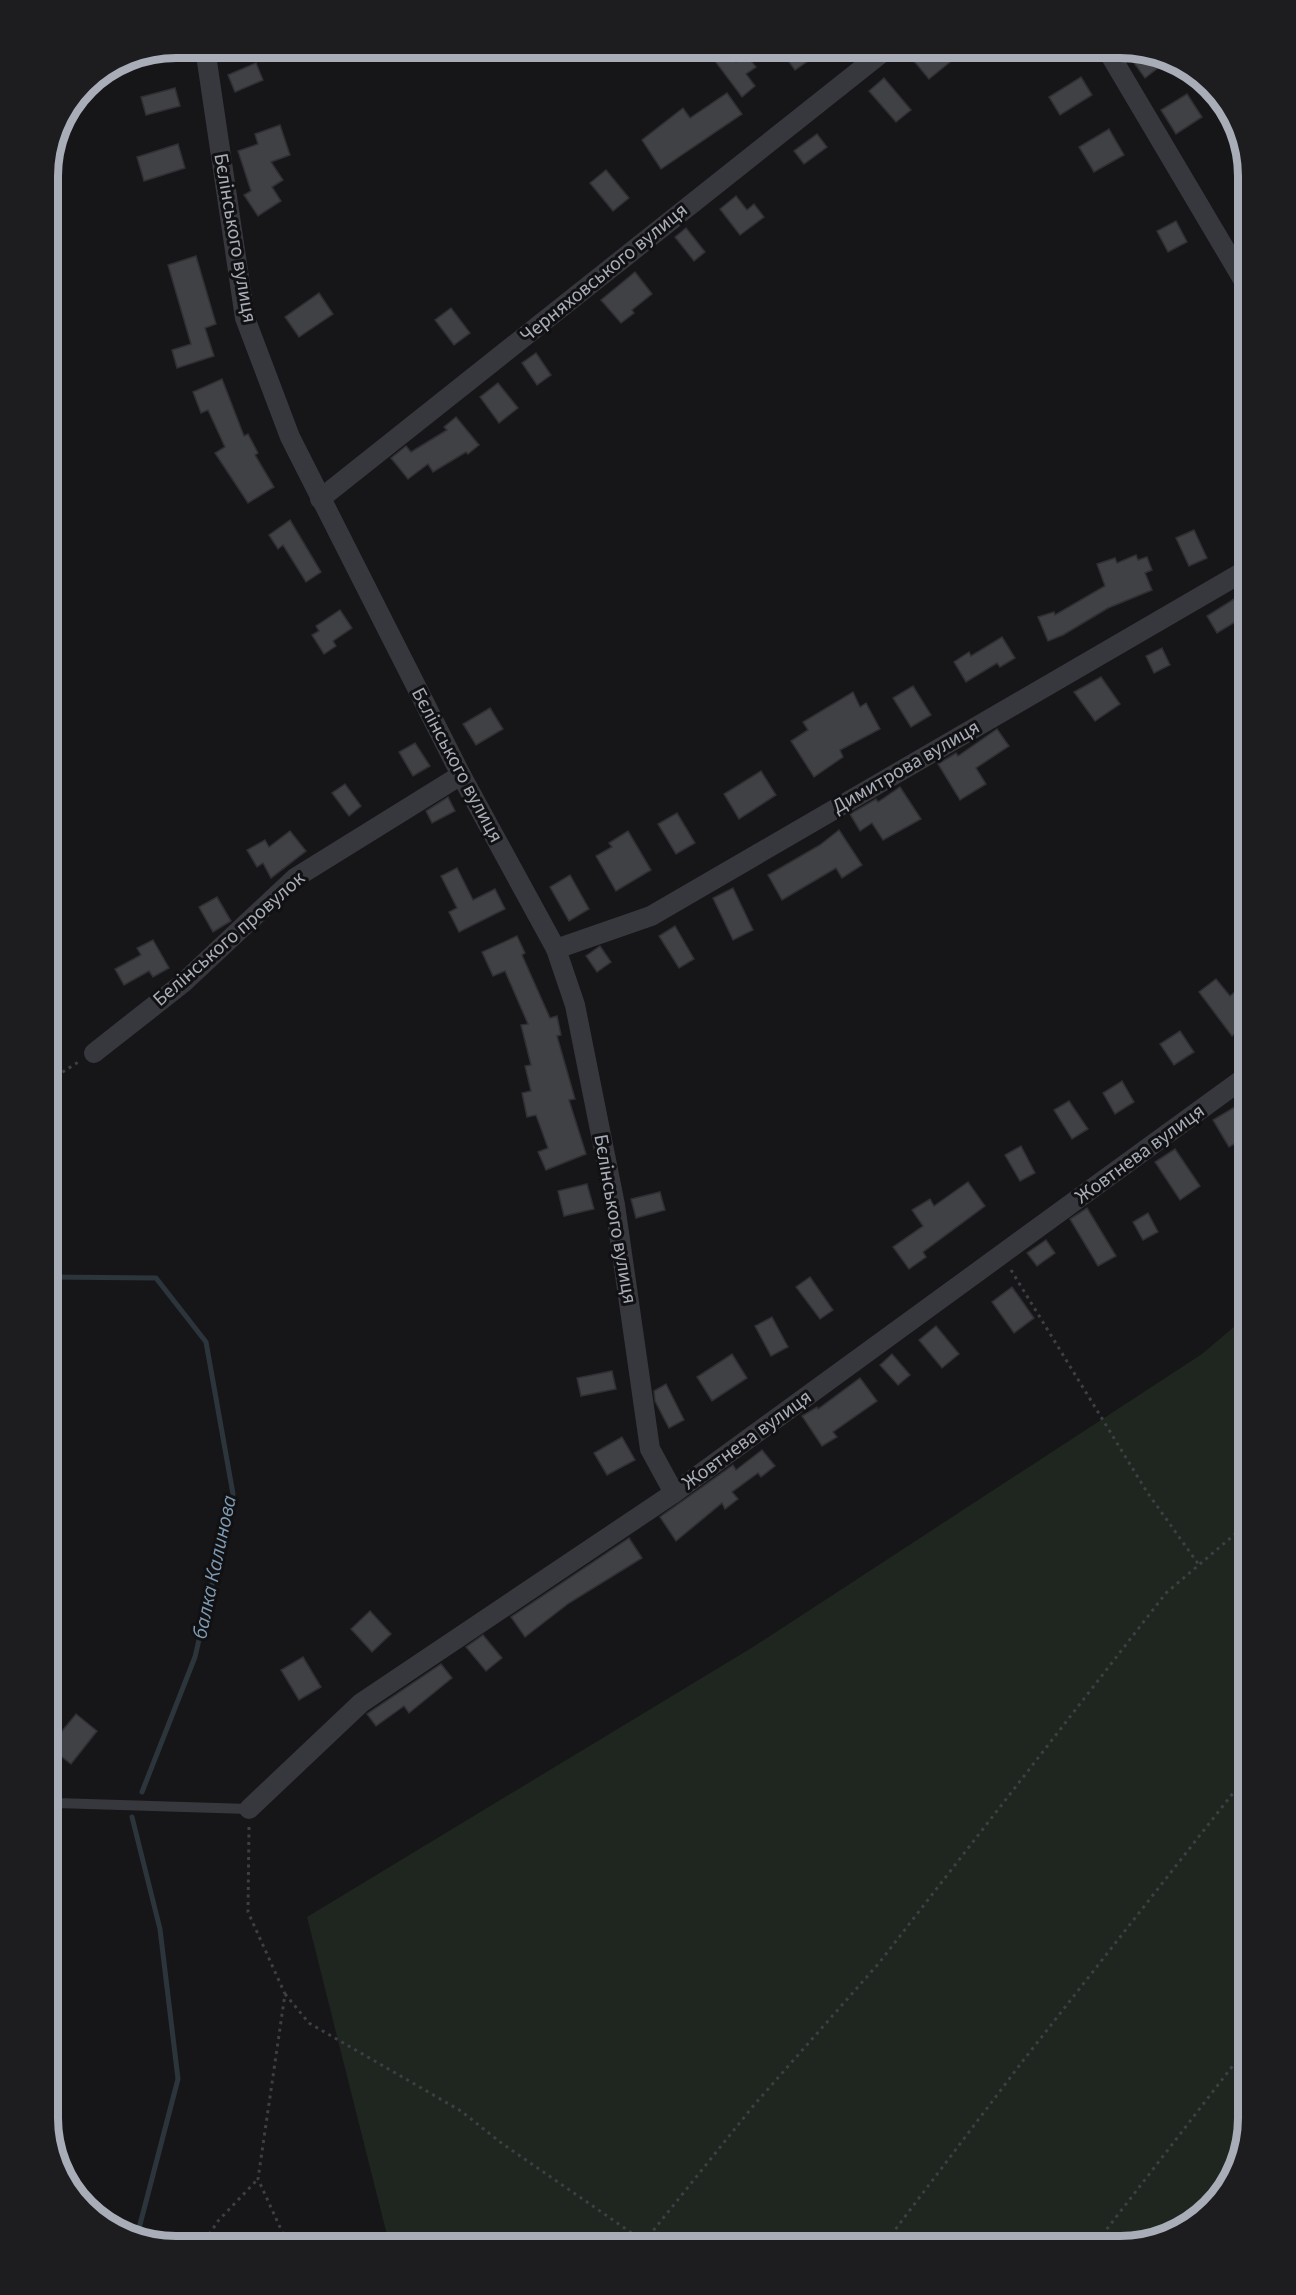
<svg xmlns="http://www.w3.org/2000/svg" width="1296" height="2295" font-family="'Source Sans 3',sans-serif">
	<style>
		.green { fill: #1e261f }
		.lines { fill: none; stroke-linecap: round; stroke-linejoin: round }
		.stream { stroke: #2c353c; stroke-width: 5 }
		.building { fill: #404145; stroke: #303034; stroke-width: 1.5 }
		.path { stroke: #3d3f44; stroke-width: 3; stroke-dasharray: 3 4.5; stroke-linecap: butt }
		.lane { stroke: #37383d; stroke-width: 10 }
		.street { stroke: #37383d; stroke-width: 20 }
		.labels { text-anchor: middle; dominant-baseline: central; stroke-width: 6; stroke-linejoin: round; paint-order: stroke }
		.street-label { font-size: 20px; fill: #a8adb8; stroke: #111113 }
		.water-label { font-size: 21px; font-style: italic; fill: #7f9bb3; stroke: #111113 }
		.rim { fill: none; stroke: #a8adb8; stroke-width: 8 }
	</style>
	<rect width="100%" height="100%" fill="#161618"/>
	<polygon class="green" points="1248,1315 1248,2119 1227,2190 1176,2234 1120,2247 390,2247 307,1917 753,1647 1202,1354"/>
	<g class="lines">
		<g class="stream">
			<polyline points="48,1277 156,1278 206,1342 233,1494 195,1657 142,1792"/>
			<polyline points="132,1817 160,1929 178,2079 137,2236"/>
		</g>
	</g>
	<g class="building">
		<polygon points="779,48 805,48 812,58 795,70"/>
		<polygon points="903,48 947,48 955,58 929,79"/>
		<polygon points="1123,48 1128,48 1167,61 1145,78"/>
		<polygon points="728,51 736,62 746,55 756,67 746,74 755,86 742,97 715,61"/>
		<polygon points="256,63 263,80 235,92 228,75"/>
		<polygon points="1081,77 1092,95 1060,115 1049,97"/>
		<polygon points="884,78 911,110 896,122 869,91"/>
		<polygon points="175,88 180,106 146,115 141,97"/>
		<polygon points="727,93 742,114 661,169 642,140 683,108 690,118"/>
		<polygon points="1187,94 1202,117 1176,134 1161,110"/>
		<polygon points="280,125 290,155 271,162 283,180 272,187 281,201 258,216 244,195 251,191 238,151 258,144 255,134"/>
		<polygon points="1109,129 1124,155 1094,172 1079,147"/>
		<polygon points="817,134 827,147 804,164 794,151"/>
		<polygon points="178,144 185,168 144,181 137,157"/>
		<polygon points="606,170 629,198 613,211 590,183"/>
		<polygon points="736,196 747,210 754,204 764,217 740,235 720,209"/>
		<polygon points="1176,221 1187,242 1168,252 1157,231"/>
		<polygon points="686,228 705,252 694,261 675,237"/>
		<polygon points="196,256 216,324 205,328 214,356 177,368 172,350 191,344 168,265"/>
		<polygon points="635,272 652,294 632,310 634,313 621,323 601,300"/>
		<polygon points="319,293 333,314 299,337 285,317"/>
		<polygon points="451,308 470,333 454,345 435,320"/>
		<polygon points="536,353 551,375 537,385 522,363"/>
		<polygon points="222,379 244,436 248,434 258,453 255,455 274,487 248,503 215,453 225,447 208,410 201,413 193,392"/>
		<polygon points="498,383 518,408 499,423 480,397"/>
		<polygon points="456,417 479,445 468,454 466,452 433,472 428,464 408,479 391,458 406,446 411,452 447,430 444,427"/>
		<polygon points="290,520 321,572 306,582 283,545 278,549 269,535"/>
		<polygon points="1194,530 1207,558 1189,566 1176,538"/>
		<polygon points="1136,555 1138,560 1147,557 1152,570 1145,573 1152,590 1108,608 1063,635 1048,641 1038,617 1054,612 1055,615 1105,586 1097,564 1115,558 1117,563"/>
		<polygon points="1234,599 1245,616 1217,633 1207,616"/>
		<polygon points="340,610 352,628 333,641 336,646 324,654 312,635 319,631 316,626"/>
		<polygon points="1002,637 1015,658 1000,667 997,663 966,682 954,662 969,652 971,656"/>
		<polygon points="1162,648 1170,665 1154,673 1146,656"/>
		<polygon points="1101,677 1120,704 1095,721 1074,692"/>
		<polygon points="913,686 931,715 911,727 893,698"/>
		<polygon points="853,692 860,707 866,703 880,729 840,750 843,757 814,777 791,741 808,730 803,722"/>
		<polygon points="490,708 503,729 476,745 463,724"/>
		<polygon points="997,729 1009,746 976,768 986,784 960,800 938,764 956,753 958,756"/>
		<polygon points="415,743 430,766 413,776 399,752"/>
		<polygon points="761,771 776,795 739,819 724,794"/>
		<polygon points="345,784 361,806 349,816 332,793"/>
		<polygon points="900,787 921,819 883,840 872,823 860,831 850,814 876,799 878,802"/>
		<polygon points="448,797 455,811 432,823 426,811"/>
		<polygon points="677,813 695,843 676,854 658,824"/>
		<polygon points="839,830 862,865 842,878 836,868 782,900 768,875 820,845"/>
		<polygon points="290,831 306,851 271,878 263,863 257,867 247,850 265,840 269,847"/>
		<polygon points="628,831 651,870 616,891 596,856 612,847 609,843"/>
		<polygon points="457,868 473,900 495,889 505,909 459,932 449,912 457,908 441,876"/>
		<polygon points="570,875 589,909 569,921 550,887"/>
		<polygon points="733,888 753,930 733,940 713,898"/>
		<polygon points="217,897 231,921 213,932 199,907"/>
		<polygon points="675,926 694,959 679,968 659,936"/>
		<polygon points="517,936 525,953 522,955 550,1018 557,1016 561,1035 557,1036 575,1099 569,1100 586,1154 546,1170 538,1152 548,1148 536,1115 527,1117 522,1093 531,1091 525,1066 531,1065 521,1025 528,1024 505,971 493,976 482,952"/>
		<polygon points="153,940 169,968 153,977 149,971 124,985 115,969 141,955 137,948"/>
		<polygon points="600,946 611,962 597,972 586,956"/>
		<polygon points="1216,979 1230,996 1248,981 1248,1023 1232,1036 1199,992"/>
		<polygon points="1180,1031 1194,1052 1174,1065 1160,1044"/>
		<polygon points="1122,1081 1134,1102 1115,1114 1103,1093"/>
		<polygon points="1248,1099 1248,1136 1229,1147 1213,1120"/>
		<polygon points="1069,1101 1088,1129 1072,1139 1054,1110"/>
		<polygon points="1021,1146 1035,1173 1020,1181 1005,1155"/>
		<polygon points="1175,1149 1200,1186 1180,1200 1155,1162"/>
		<polygon points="968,1182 985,1206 923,1252 926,1257 909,1269 893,1247 923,1226 912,1210 930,1199 934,1206"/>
		<polygon points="587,1184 594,1209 564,1216 558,1191"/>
		<polygon points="660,1192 665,1210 636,1218 631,1199"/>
		<polygon points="1087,1208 1116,1256 1098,1266 1070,1219"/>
		<polygon points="1148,1213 1158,1232 1143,1240 1133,1222"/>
		<polygon points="1046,1240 1055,1253 1037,1266 1027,1253"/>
		<polygon points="810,1277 833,1310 820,1319 796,1287"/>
		<polygon points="1012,1287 1034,1318 1014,1333 992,1302"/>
		<polygon points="772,1317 788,1347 771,1356 755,1326"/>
		<polygon points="936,1326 959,1354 942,1368 919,1340"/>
		<polygon points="732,1354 747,1378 712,1401 697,1377"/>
		<polygon points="892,1354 910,1375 898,1385 880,1365"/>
		<polygon points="612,1371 616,1389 581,1396 577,1378"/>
		<polygon points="860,1378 877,1401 833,1432 837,1437 822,1446 802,1416 817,1407 818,1409"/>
		<polygon points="666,1384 684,1420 669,1428 655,1401 654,1391"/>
		<polygon points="622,1437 635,1460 607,1475 594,1453"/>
		<polygon points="762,1450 775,1466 761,1477 758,1473 732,1492 738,1499 725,1509 722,1503 676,1541 660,1517 733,1465 736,1470"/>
		<polygon points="629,1538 642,1558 569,1603 525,1637 511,1617"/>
		<polygon points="370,1611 391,1634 372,1652 351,1629"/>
		<polygon points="483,1635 502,1658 486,1671 466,1647"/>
		<polygon points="303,1657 321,1687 299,1700 281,1670"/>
		<polygon points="441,1664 452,1678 409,1713 404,1706 376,1726 367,1714"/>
		<polygon points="76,1714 97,1731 71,1764 49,1747"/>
	</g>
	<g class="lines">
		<g class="path">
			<polyline points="48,1076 61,1073 80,1061"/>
			<polyline points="1011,1270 1147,1492 1199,1565"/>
			<polyline points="249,1827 248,1912 285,1994 258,2179 289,2247"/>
			<polyline points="285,1994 309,2023 461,2111 500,2142 652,2247"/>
			<polyline points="644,2242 754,2105 879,1963 1166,1593 1248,1523"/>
			<polyline points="201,2247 218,2221 258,2179"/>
			<polyline points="882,2247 1022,2062 1248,1774"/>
			<polyline points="1093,2247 1248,2046"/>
		</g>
		<polyline class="lane" points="48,1808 56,1803 249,1809"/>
		<g class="street">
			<polyline points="205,48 245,318 290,437 461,775 556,949 575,1005 615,1205 650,1449 674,1493"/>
			<polyline points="1106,48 1248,288"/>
			<polyline points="320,499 888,48"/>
			<polyline points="556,949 651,916 1248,569"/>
			<polyline points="94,1053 183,983 295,878 461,775"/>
			<polyline points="249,1809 361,1703 674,1493 1248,1075"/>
		</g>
	</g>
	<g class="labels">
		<g class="street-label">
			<text transform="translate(235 238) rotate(80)">Бєлінського вулиця</text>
			<text transform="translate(604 273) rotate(-39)">Черняховського вулиця</text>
			<text transform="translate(457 765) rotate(62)">Бєлінського вулиця</text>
			<text transform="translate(906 767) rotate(-30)">Димитрова вулиця</text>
			<text transform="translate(229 939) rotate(-41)">Белінського провулок</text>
			<text transform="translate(1140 1154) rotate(-36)">Жовтнева вулиця</text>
			<text transform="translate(615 1219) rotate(80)">Бєлінського вулиця</text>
			<text transform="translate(747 1440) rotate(-36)">Жовтнева вулиця</text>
		</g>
		<g class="water-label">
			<text transform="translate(214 1567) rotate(-78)">балка Калинова</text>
		</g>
	</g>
	<path d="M0 0H1296V2295H0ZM176 58H1120A118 118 0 0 1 1238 176V2118A118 118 0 0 1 1120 2236H176A118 118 0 0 1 58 2118V176A118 118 0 0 1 176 58Z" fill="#1d1d20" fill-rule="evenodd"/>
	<path class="rim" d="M176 58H1120A118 118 0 0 1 1238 176V2118A118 118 0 0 1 1120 2236H176A118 118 0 0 1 58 2118V176A118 118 0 0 1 176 58Z"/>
</svg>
